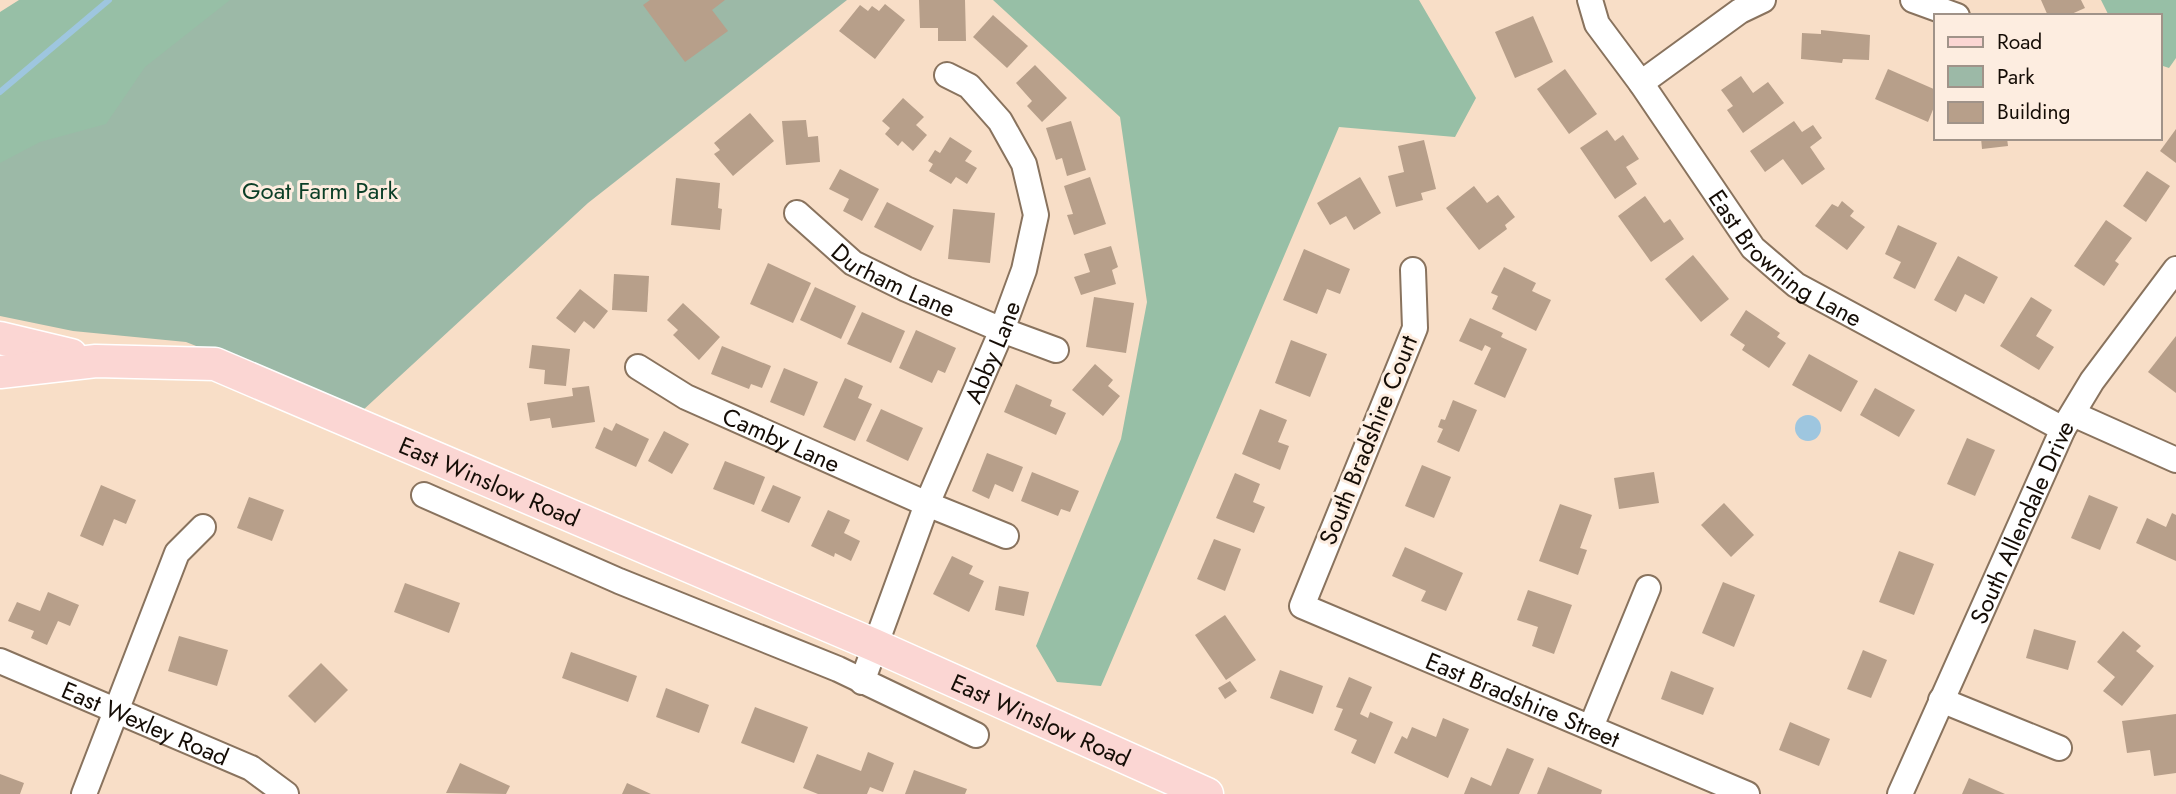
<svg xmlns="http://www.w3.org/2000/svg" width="2176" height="794" font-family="Jost,sans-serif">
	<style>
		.green { fill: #9cb9a7 }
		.forest { fill: #97bfa6 }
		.water { fill: #9ec6df }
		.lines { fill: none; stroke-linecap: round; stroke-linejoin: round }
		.stream { stroke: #9ec6df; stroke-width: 6 }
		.building { fill: #b79f8a }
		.minor-casing { stroke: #89735e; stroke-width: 28 }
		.major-casing { stroke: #fff; stroke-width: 35 }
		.minor { stroke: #fff; stroke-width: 24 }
		.major { stroke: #fbd6d3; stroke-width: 32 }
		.labels { text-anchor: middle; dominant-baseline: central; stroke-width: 6; stroke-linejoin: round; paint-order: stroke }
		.park-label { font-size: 24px; fill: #0a3e26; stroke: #fdede0 }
		.street-label { font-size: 24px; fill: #150d06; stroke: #fdede0 }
	</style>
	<rect width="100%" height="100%" fill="#f8dec7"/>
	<polygon class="green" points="69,0 847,0 588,203 362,411 186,342 73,331 0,316 0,55"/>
	<g class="forest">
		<polygon points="19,0 230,0 145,67 106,124 40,142 0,163 0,12"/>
		<polygon points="993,0 1419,0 1476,98 1455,137 1339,127 1101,686 1057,682 1036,646 1121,439 1147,302 1120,117"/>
		<polygon points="2101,0 2176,0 2176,58 2169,68 2160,65 2160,16 2109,16"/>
	</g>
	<circle class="water" cx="1808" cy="428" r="13"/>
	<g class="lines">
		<polyline class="stream" points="0,92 109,0"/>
	</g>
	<g class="building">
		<polygon points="650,0 725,0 712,10 728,31 685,62 643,5"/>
		<polygon points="919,0 965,0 966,41 938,41 938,28 920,28"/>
		<polygon points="2041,0 2081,0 2085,8 2067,16 2048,16"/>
		<polygon points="885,4 905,20 875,59 839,31 860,5 868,11 872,6 879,11"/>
		<polygon points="993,15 1028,46 1007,68 973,37"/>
		<polygon points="1533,16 1553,62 1515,78 1495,32"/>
		<polygon points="1821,30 1870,35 1869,60 1843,59 1842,63 1801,59 1802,33 1821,34"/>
		<polygon points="1035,65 1067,98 1042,122 1027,106 1032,101 1016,83"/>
		<polygon points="1565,69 1597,114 1569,134 1537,89"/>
		<polygon points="1888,69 1936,90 1936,102 1928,122 1875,99"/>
		<polygon points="1741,76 1753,93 1768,82 1784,103 1743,133 1727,110 1733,106 1721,90"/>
		<polygon points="903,98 924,117 916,125 927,135 913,151 902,141 898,146 885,134 890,128 882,121"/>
		<polygon points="750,113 774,141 733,176 714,154 720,150 714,143"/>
		<polygon points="806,120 808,137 818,136 820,162 786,165 782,121"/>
		<polygon points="1071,121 1086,170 1067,176 1062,158 1056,160 1046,128"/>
		<polygon points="1794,121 1802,132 1813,125 1822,138 1810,147 1825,169 1802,185 1783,159 1765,172 1750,151"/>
		<polygon points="2176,129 2176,163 2160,151"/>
		<polygon points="1607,130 1615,141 1623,135 1639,159 1626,167 1637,184 1615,199 1580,148"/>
		<polygon points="950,137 972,151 965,161 977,168 967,184 956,177 951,184 929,171 933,164 928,161 935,150 940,153"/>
		<polygon points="1981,138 2007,138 2008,146 1982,149"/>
		<polygon points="1424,140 1436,189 1421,193 1423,200 1396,207 1388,176 1404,172 1398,146"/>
		<polygon points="840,169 879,189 862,221 843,211 849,199 829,189"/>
		<polygon points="2147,171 2170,186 2146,222 2123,206"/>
		<polygon points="1090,177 1106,224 1074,235 1067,215 1073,214 1064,186"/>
		<polygon points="1360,177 1381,213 1354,230 1346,216 1330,225 1317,203"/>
		<polygon points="676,178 720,183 718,208 722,209 720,230 671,225"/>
		<polygon points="1474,186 1487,203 1498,195 1515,217 1505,225 1507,229 1479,250 1446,208"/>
		<polygon points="1645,196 1664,223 1670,219 1684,239 1651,262 1618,216"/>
		<polygon points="1842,201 1854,211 1850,216 1865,227 1847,250 1815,226 1832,204 1838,207"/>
		<polygon points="887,202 934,226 921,251 874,227"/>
		<polygon points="953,209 995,213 990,263 948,259"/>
		<polygon points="2106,220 2132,238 2115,261 2119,264 2104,286 2074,266"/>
		<polygon points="1898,225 1937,243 1915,289 1893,278 1901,262 1885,254"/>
		<polygon points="1111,246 1118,267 1112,270 1116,284 1081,295 1074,277 1090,272 1084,254"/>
		<polygon points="1304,249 1350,269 1340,294 1327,289 1317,314 1283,300"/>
		<polygon points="1693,255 1729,299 1701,322 1665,279"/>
		<polygon points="1958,256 1998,277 1984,304 1965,294 1956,312 1934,300"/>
		<polygon points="768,263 811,283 793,323 750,304"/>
		<polygon points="1504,267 1536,283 1532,291 1551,300 1536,331 1492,309 1498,296 1491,293"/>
		<polygon points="614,274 649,276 647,312 612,310"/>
		<polygon points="815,287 856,306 841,339 800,320"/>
		<polygon points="580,289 608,311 594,329 584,321 575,333 556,318"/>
		<polygon points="1094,297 1134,303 1126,353 1086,347"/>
		<polygon points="2031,297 2052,310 2036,336 2054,347 2039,370 2000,346"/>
		<polygon points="683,303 720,337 699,360 673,335 678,330 667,320"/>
		<polygon points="1746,310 1780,333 1777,337 1786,343 1769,368 1742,350 1745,345 1730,335"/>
		<polygon points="862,312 905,331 891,363 847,344"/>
		<polygon points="1470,318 1503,333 1501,337 1527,349 1505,398 1474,384 1491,348 1485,345 1482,351 1459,341"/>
		<polygon points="916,330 956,348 945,373 938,370 932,383 899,368"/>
		<polygon points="2176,336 2176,393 2148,372"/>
		<polygon points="1291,340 1327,354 1310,397 1275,383"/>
		<polygon points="532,345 570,349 566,386 544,384 545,370 529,368"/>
		<polygon points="722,346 771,366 762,388 751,384 749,389 711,374"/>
		<polygon points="1809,354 1858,381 1841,412 1792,385"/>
		<polygon points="1095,364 1113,380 1108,386 1120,396 1103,416 1072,390"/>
		<polygon points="784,368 818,382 804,416 770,402"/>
		<polygon points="845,378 863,386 858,398 872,404 855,441 823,427"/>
		<polygon points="1016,384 1052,400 1050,406 1066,413 1056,435 1004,412"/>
		<polygon points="589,386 595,422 552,428 550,418 530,421 527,403 573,396 572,388"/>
		<polygon points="1875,388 1915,410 1899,437 1860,415"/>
		<polygon points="1453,400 1477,410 1459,452 1437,442 1443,429 1438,427 1441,419 1445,420"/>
		<polygon points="881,409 923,428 908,461 866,441"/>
		<polygon points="1260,409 1287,420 1278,442 1289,446 1280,470 1242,454"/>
		<polygon points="616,423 649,439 636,467 595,448 604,427 612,431"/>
		<polygon points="664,431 689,444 672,474 648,461"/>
		<polygon points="1967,438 1995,450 1975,496 1947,484"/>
		<polygon points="987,453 1023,467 1013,492 995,484 989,499 972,491"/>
		<polygon points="725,461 765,477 754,505 713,489"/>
		<polygon points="1422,465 1451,477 1434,518 1405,506"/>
		<polygon points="1032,472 1079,491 1070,512 1061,509 1058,516 1021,501"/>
		<polygon points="1654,472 1659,503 1619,509 1614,478"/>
		<polygon points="1235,473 1260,484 1253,502 1265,507 1254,533 1216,518"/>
		<polygon points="101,485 136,500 126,524 114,519 103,546 80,536"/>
		<polygon points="773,485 801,497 789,523 761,511"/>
		<polygon points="2089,495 2118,507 2100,550 2071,538"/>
		<polygon points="249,497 284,510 272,541 237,528"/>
		<polygon points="1724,503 1754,535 1731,557 1701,525"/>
		<polygon points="1560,504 1592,515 1580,548 1587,550 1578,575 1539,561"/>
		<polygon points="828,510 850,520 844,533 860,541 851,561 835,553 834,557 811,546"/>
		<polygon points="2172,513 2176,515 2176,561 2136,543 2147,518 2166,527"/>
		<polygon points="1214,539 1241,549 1225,591 1197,579"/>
		<polygon points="1405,547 1463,573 1446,611 1421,601 1426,591 1392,576"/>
		<polygon points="1899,551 1934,564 1914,615 1879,602"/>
		<polygon points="952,556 973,566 969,574 984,581 969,612 933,594"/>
		<polygon points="1723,582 1755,595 1734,647 1702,633"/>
		<polygon points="405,583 460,603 449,633 394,612"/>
		<polygon points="999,586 1029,592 1024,616 995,610"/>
		<polygon points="1528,590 1572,605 1554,654 1532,646 1538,627 1517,620"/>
		<polygon points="48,592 79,605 70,626 58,621 47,645 31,638 34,631 8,621 17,602 40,611"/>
		<polygon points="1225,615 1256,660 1226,680 1195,635"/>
		<polygon points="2034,629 2076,641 2068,670 2026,658"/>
		<polygon points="2123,631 2141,646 2136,651 2154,666 2122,706 2103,691 2115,677 2097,662"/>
		<polygon points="179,636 228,650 217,686 168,671"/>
		<polygon points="1863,650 1887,660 1871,698 1847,689"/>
		<polygon points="571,652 637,676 628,702 562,678"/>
		<polygon points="321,663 348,690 315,723 288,696"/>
		<polygon points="1280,670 1323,686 1313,714 1270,698"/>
		<polygon points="1671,671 1714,688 1703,715 1661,699"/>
		<polygon points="1349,677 1372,687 1360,714 1368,718 1370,712 1393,722 1375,764 1351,753 1357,740 1334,730 1343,709 1336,707"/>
		<polygon points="1230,681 1237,691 1225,699 1218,688"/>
		<polygon points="666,688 709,705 699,733 656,717"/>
		<polygon points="755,707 808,727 794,763 741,743"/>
		<polygon points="2176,714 2176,773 2154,776 2150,750 2127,753 2122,721"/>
		<polygon points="1443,718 1469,729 1448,778 1394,753 1402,736 1407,739 1412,727 1436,737"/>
		<polygon points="1790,722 1830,739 1819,766 1779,750"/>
		<polygon points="1507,748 1534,759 1519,794 1464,794 1471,777 1491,786"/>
		<polygon points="868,752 894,763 883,792 870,787 867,794 818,794 803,788 817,754 861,771"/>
		<polygon points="460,763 510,786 506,794 446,793"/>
		<polygon points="1548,767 1602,790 1601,794 1537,794"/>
		<polygon points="914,770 967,789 965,794 905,794"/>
		<polygon points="0,774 24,783 20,794 0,794"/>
		<polygon points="1969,778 2005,794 1962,794"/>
		<polygon points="627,783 651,794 622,794"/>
	</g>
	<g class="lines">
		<g class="minor-casing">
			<g id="minor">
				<path id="s1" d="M1590 0 1597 24 1641 83 1753 248 1796 285 2063 429"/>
				<polyline points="1913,0 1957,16"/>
				<polyline points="1641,83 1740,11 1763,0"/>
				<path id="s2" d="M797 213 853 263 906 289 1002 330 1056 350"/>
				<path id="s3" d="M1413 270 1415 328 1302 606 1747 794"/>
				<path id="s4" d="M638 367 686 397 927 504 1006 536"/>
				<polyline points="2073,414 2176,460"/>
				<polyline points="424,495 619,581 838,669 976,735"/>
				<path id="s5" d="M0 661 251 768 286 794"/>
				<path id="s6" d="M862 682 927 504 1002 330 1024 270 1036 215 1024 164 1000 121 969 86 947 75"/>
				<polyline points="1941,700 2059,748"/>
				<polyline points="1591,727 1648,588"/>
				<polyline points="84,794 177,553 203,527"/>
				<path id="s7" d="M1900 794 2063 429 2092 381 2176 269"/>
			</g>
		</g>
		<g class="major-casing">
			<g id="major">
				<polyline points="0,338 71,355"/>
				<path id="s8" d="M0 372 96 361 215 364 874 645 1207 794"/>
			</g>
		</g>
		<use href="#minor" class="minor"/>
		<use href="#major" class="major"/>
	</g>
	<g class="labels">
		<g class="park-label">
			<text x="320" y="190">Goat Farm Park</text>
		</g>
		<g class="street-label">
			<text stroke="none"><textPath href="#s1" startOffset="329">East Browning Lane</textPath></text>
			<text stroke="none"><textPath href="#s2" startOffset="119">Durham Lane</textPath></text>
			<text stroke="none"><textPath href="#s6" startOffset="355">Abby Lane</textPath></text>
			<text stroke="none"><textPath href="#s4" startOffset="161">Camby Lane</textPath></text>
			<text transform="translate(1368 440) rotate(-68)">South Bradshire Court</text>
			<text stroke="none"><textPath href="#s8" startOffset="514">East Winslow Road</textPath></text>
			<text stroke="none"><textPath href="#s7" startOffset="298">South Allendale Drive</textPath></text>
			<text stroke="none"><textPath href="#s3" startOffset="598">East Bradshire Street</textPath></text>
			<text stroke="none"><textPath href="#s8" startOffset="1115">East Winslow Road</textPath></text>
			<text stroke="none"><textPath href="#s5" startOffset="158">East Wexley Road</textPath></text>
		</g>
	</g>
	<rect x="1934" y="14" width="228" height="126" fill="#fdede0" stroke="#a09389" stroke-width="2"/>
	<rect x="1948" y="37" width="35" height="10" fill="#fbd6d3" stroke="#a09389" stroke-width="2"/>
	<text x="1997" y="49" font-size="21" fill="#150d06">Road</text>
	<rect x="1948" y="66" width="35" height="21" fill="#9cb9a7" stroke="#a09389" stroke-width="2"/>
	<text x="1997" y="84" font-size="21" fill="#150d06">Park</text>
	<rect x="1948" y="102" width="35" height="21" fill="#b79f8a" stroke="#a09389" stroke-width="2"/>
	<text x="1997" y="119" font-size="21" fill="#150d06">Building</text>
</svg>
